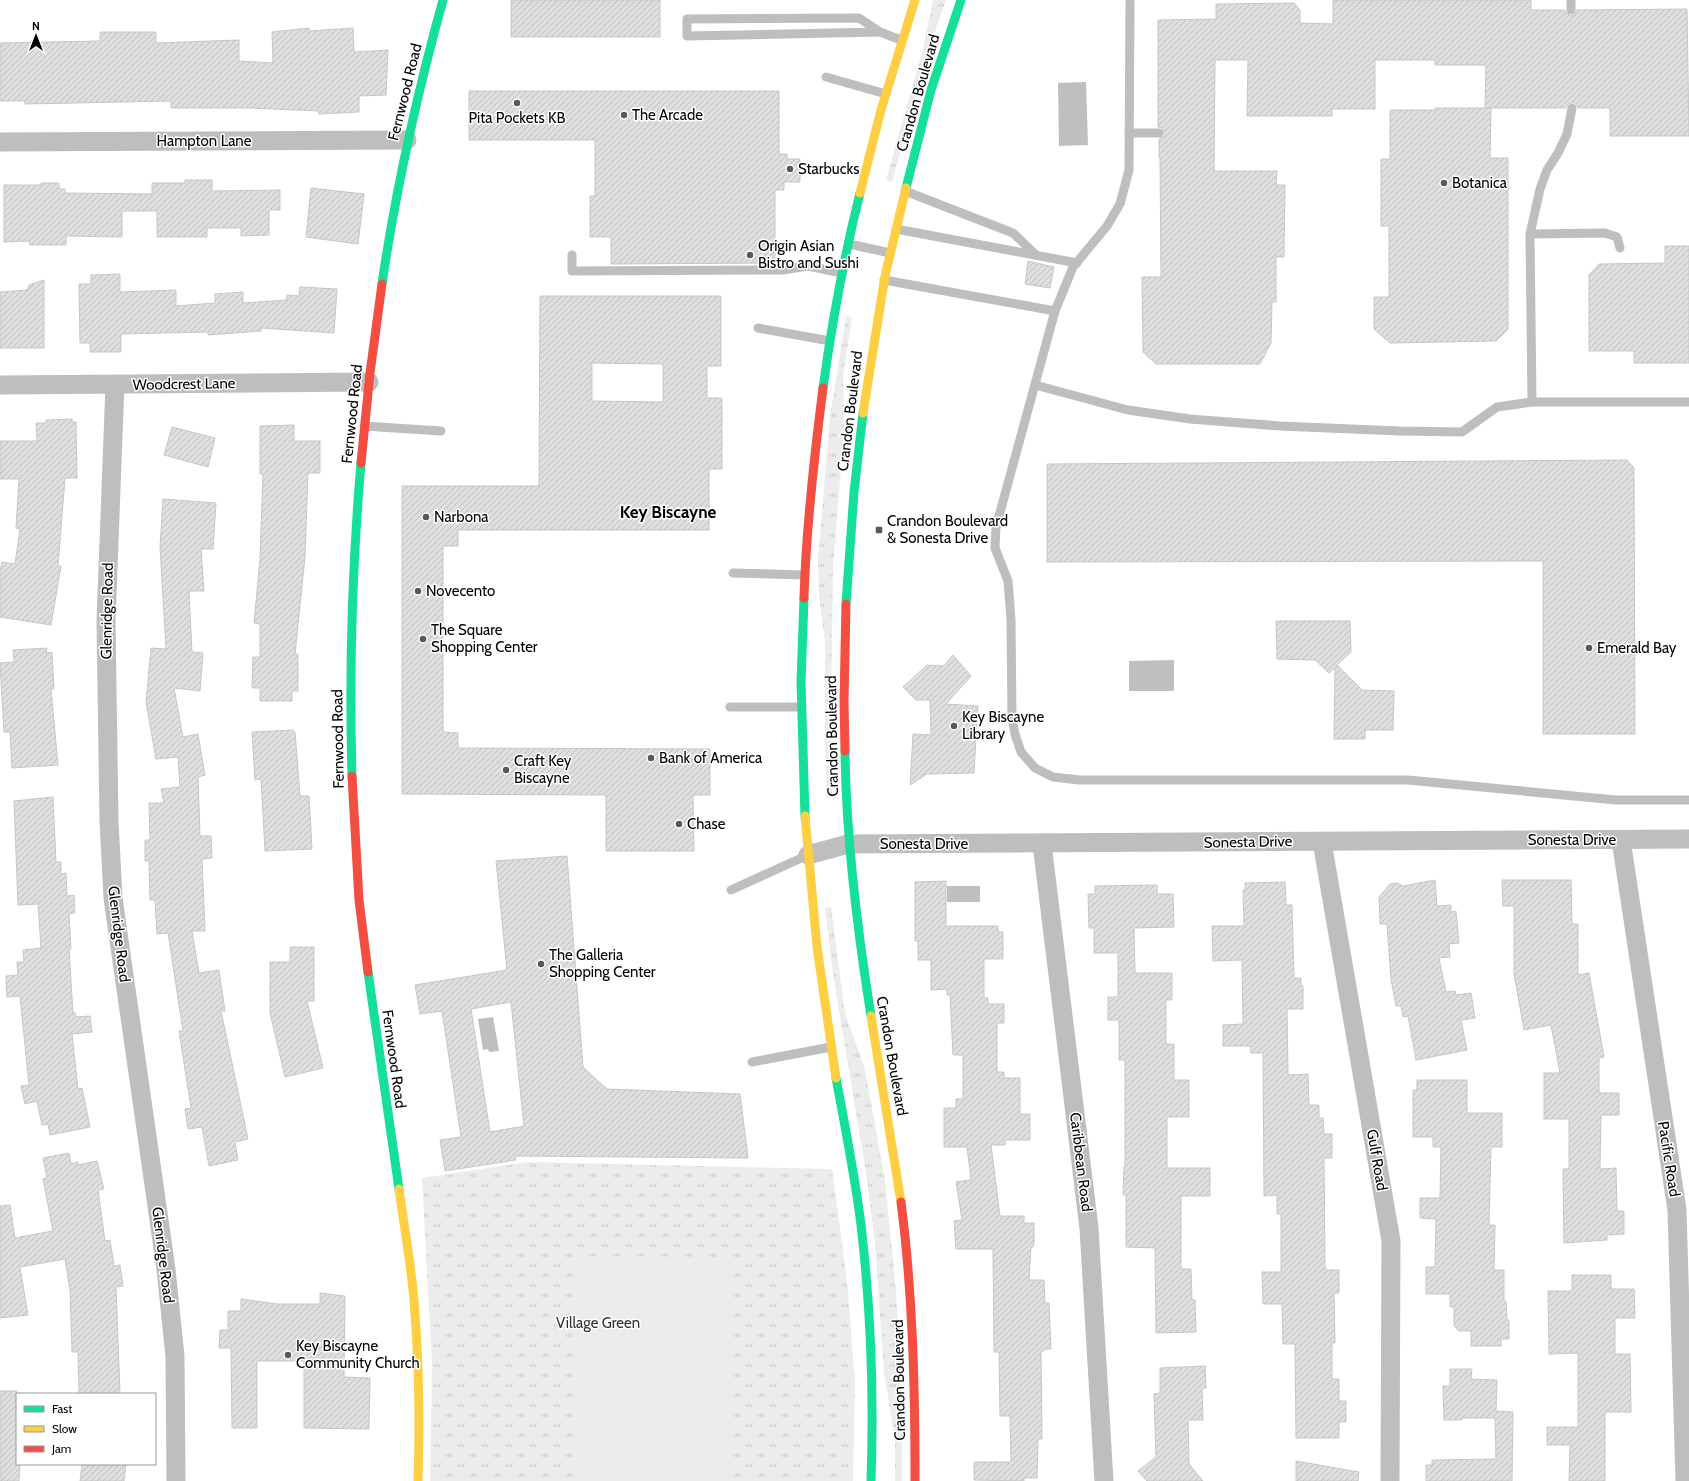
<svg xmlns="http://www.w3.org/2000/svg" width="1689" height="1481" font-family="Cabin,sans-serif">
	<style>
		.grass { fill: url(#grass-tufts) }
		.garden { fill: #ececec }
		.water { fill: #bfbfbf }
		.building { fill: url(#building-hatch); stroke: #c7c7c7; fill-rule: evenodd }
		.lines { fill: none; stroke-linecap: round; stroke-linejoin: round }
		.lane { stroke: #bebebe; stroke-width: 9 }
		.street { stroke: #bebebe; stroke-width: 19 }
		.fast { stroke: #16e098; stroke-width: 9 }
		.slow { stroke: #ffcf43; stroke-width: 9 }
		.jam { stroke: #f24e42; stroke-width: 9 }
		.poi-dot { fill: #595959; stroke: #fff; stroke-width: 1.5 }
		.labels { text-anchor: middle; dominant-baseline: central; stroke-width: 3; stroke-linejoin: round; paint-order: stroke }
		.street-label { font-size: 15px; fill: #000; stroke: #fff }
		.poi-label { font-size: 15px; fill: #000; stroke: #fff; text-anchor: start }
		.park-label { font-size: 15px; fill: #333; stroke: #fff }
		.quarter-label { font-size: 17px; font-weight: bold; fill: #000; stroke: #fff }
	</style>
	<defs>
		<pattern id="grass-tufts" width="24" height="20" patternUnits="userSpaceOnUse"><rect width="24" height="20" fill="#ececec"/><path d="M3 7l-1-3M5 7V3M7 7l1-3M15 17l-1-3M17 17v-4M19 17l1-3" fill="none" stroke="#c9c9c9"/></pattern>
		<pattern id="building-hatch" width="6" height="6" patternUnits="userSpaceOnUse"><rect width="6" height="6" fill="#dfdfdf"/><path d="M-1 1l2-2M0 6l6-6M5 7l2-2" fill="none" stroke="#bebebe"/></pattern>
	</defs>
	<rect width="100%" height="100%" fill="#fff"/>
	<g class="grass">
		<polygon points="933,0 946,0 929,49 892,182 886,180 923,49"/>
		<polygon points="846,316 852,317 843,377 844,429 833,567 831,712 833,797 827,797 825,736 825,642 819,596 818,559 830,417"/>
		<polygon points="831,907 845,1013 865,1069 885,1181 895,1279 901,1359 902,1417 902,1481 895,1481 895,1439 884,1372 875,1243 866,1173 833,974 825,908"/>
		<polygon points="527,1162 832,1169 847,1280 855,1383 853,1481 430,1481 432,1366 422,1178"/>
	</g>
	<polygon class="garden" points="573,1256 734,1257 733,1481 572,1481"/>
	<g class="water">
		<polygon points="1086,82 1088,145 1059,146 1058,83"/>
		<polygon points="1174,660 1174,691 1129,691 1129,661"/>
		<rect x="947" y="886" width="33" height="16"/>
		<polygon points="493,1017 499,1051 489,1052 488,1049 483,1050 478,1019"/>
	</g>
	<g class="building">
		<rect x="511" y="0" width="149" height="37"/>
		<polygon points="1333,0 1531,0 1531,10 1565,10 1566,13 1571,16 1574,15 1577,10 1687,9 1689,136 1610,136 1610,108 1578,108 1576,104 1573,102 1568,104 1566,108 1485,108 1486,65 1435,65 1435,60 1375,60 1375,109 1332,109 1332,116 1247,116 1248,60 1215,60 1214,171 1277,171 1276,185 1285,185 1284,257 1276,257 1276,302 1272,302 1271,343 1260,364 1156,364 1143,352 1142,277 1161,277 1160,158 1159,158 1159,139 1164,136 1165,133 1162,128 1158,127 1158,20 1216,19 1216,4 1294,3 1300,10 1300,23 1333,24"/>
		<polygon points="309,28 309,31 353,28 354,52 388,50 386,95 359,96 359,112 319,114 319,111 249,108 171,108 171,101 25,104 25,101 0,101 0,43 100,41 100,32 156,32 156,43 239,40 239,61 273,63 272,32"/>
		<polygon points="469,91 779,91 779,154 787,154 787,159 800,159 800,182 784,182 784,190 775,190 775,263 611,264 611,237 590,237 590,196 595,196 595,140 469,140"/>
		<polygon points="1435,108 1491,108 1490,158 1508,158 1508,329 1496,341 1390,343 1374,329 1374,297 1389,297 1389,226 1381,226 1381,159 1390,159 1390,110 1435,110"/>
		<polygon points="185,180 212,180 212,191 280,190 280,210 269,210 269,235 241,236 241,228 207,228 207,237 157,237 157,211 122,211 122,237 66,236 66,245 30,245 29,241 4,242 4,185 41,185 41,183 59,183 59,189 65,189 65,193 152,194 152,183 185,183"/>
		<polygon points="311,188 364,194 358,244 306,237"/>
		<polygon points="1665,246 1689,246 1689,363 1634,363 1634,351 1589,351 1589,275 1599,264 1665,263"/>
		<polygon points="1028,261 1054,267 1050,288 1025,284"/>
		<polygon points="120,274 120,292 176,290 176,306 215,303 215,294 243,292 243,303 286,300 287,295 299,296 300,287 337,289 334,333 261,328 261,331 208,335 208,332 121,334 121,352 90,352 90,343 80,343 79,284 91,284 91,275"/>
		<polygon points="44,280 44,348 0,348 0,292 27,290 29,285"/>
		<path d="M540 296H721V366H707V398H722V469H709V530H458V546H443V732L458 733V748L710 749V795H693L694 851H606V795L402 794V486H539ZM592 363 663 364V402L592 401Z"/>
		<polygon points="72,419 72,422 76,422 77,478 65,478 58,566 61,566 51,625 0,617 0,572 2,562 15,564 20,529 16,528 19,479 0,479 0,441 37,441 36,423 46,423 46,420"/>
		<polygon points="294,425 294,441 320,441 320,473 308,473 305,557 295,654 298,654 298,691 292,691 292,701 260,701 260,688 252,688 253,657 260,657 260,624 254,623 260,559 263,474 260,474 260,426"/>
		<polygon points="172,427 215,438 208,467 164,455"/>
		<polygon points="1627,460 1634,468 1635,734 1543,734 1543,561 1047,562 1047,464"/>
		<polygon points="163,499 216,503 213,549 201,549 204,591 189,591 192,652 203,653 200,691 174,688 183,737 198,734 205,775 198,777 200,836 211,836 212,858 202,859 205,931 192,931 199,973 219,970 225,1011 221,1011 248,1139 235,1142 238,1160 209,1166 202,1127 188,1129 185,1109 191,1108 179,1031 183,1031 168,933 157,934 155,900 150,900 149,861 145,861 145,840 150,840 149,803 164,803 161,789 180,787 178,757 156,759 146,702 151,648 166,649 160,547"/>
		<polygon points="1276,621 1350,621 1351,652 1337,665 1362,690 1394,691 1393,730 1365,730 1365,739 1334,739 1335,668 1329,673 1315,660 1277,659"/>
		<polygon points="47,648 46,653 52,652 54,689 51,689 58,765 12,768 10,732 4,732 0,663 14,662 13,650"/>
		<polygon points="953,655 971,676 946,704 978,706 974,773 927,774 910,785 913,734 931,735 930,700 916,700 903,687 927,665 944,666"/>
		<polygon points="293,730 293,732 295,732 300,796 309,796 312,849 265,851 261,779 255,780 252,732"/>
		<polygon points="53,797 56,862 61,862 61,874 66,873 67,896 74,895 75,913 69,914 71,949 69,949 73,1013 75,1013 76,1017 90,1016 92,1032 72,1034 78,1089 82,1088 90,1127 50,1135 48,1124 42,1125 37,1101 25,1104 21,1086 29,1085 20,996 7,997 6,976 18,975 17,962 24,962 23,950 41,948 38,904 18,905 14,801"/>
		<path d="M567 856 583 1067 607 1089 740 1094 748 1158 515 1156 516 1160 445 1171 440 1140 461 1137 442 1011 420 1014 415 985 507 970 496 861ZM511 1002 524 1126 490 1132 471 1009Z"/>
		<polygon points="1435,880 1437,906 1451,905 1451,912 1456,911 1459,943 1449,944 1450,957 1439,958 1446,992 1455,991 1456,995 1471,993 1475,1018 1461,1020 1467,1050 1416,1060 1408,1016 1403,1017 1401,1006 1396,1006 1391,979 1387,924 1380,924 1379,897 1390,884 1397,883 1403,886"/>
		<polygon points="1502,880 1571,880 1572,924 1578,924 1578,975 1589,973 1604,1057 1599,1058 1599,1093 1619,1093 1619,1115 1601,1115 1600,1169 1616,1168 1617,1211 1624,1211 1624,1234 1607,1235 1607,1240 1564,1243 1563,1169 1569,1169 1569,1119 1544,1119 1544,1073 1560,1073 1551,1025 1524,1030 1514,974 1514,906 1503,906"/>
		<polygon points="946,881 946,926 998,926 998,932 1003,932 1003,959 984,959 984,998 988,998 988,1004 1004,1004 1004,1023 997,1023 997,1072 1004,1072 1004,1078 1020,1078 1020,1114 1030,1114 1030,1140 1005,1140 1005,1145 991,1145 1000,1216 1024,1216 1024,1223 1034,1223 1034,1244 1033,1247 1031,1247 1029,1280 1044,1280 1045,1303 1049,1303 1051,1349 1044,1349 1044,1351 1041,1351 1042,1439 1038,1439 1037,1478 1024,1478 1024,1481 974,1480 974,1462 1011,1462 1010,1416 1000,1416 999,1352 994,1352 993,1249 956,1249 954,1221 962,1220 956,1182 971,1180 967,1147 944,1147 944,1108 956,1108 956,1099 963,1099 963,1055 953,1055 950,995 947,995 947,989 931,990 931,960 918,960 918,941 915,941 915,882"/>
		<polygon points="1285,882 1286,905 1292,905 1294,978 1301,978 1301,986 1303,986 1303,1009 1287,1009 1288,1075 1308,1074 1309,1105 1319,1105 1319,1118 1323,1118 1324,1134 1332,1134 1332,1158 1324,1158 1325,1270 1339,1270 1339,1293 1334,1293 1335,1343 1332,1343 1332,1379 1339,1379 1339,1401 1346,1401 1346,1422 1339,1422 1339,1438 1296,1438 1295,1344 1283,1344 1282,1304 1263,1304 1262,1272 1281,1272 1281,1214 1277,1214 1277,1195 1264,1196 1263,1053 1251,1053 1250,1046 1223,1046 1223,1025 1243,1024 1242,960 1213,961 1212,926 1244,926 1243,890 1245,890 1245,883"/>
		<polygon points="1157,885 1157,894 1173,894 1174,927 1134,928 1135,973 1172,973 1172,1000 1166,1000 1166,1044 1174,1044 1174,1080 1189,1080 1189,1117 1167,1117 1167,1168 1210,1168 1210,1196 1181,1196 1181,1269 1191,1269 1192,1300 1195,1300 1196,1332 1156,1333 1155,1248 1126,1247 1126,1195 1123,1195 1124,1167 1125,1167 1125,1060 1119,1060 1119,1020 1108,1020 1108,997 1118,997 1118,953 1094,953 1094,928 1089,928 1088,894 1095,894 1095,886"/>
		<polygon points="290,947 314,947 314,1001 307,1001 323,1068 285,1077 270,1013 270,962 290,962"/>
		<polygon points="1417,1080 1467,1080 1467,1113 1502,1113 1502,1147 1491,1147 1489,1225 1495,1225 1494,1270 1504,1270 1504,1299 1506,1302 1507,1320 1509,1320 1509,1339 1501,1339 1501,1346 1471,1346 1471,1331 1459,1331 1454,1326 1454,1307 1450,1307 1450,1294 1426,1294 1426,1267 1435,1267 1436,1219 1420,1218 1420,1198 1440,1198 1441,1147 1433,1147 1433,1137 1413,1137 1413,1090 1417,1090"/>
		<polygon points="69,1153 71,1164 78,1162 78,1165 97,1161 104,1189 98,1190 105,1241 110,1240 114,1266 120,1265 123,1286 116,1287 120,1394 79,1394 78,1352 72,1352 70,1290 65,1259 20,1267 28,1315 0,1318 0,1206 10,1205 15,1238 53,1231 43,1179 47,1178 43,1158"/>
		<polygon points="1572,1275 1611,1275 1611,1289 1634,1289 1635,1318 1615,1318 1615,1354 1630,1354 1631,1412 1605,1412 1605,1481 1569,1481 1570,1445 1547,1445 1547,1427 1578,1427 1578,1353 1549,1354 1548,1291 1572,1291"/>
		<polygon points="320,1293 345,1296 344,1377 370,1378 369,1429 304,1428 304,1361 257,1361 257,1428 232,1428 231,1348 219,1348 220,1330 228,1330 228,1311 241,1311 241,1299 277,1304 320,1304"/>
		<polygon points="1205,1366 1206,1388 1202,1388 1203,1420 1188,1420 1189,1464 1203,1481 1147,1481 1138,1471 1156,1457 1154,1394 1160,1393 1160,1368"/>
		<polygon points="1450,1369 1472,1369 1471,1379 1497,1380 1496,1411 1513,1412 1512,1481 1426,1481 1426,1465 1432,1465 1432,1460 1496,1459 1495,1418 1462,1418 1462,1420 1444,1420 1443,1386 1450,1386"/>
		<polygon points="0,1391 17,1391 17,1464 20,1464 19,1481 0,1481"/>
		<polygon points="1296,1461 1359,1472 1358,1481 1296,1481"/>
		<polygon points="82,1464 126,1464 124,1481 80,1481"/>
	</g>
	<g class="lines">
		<g class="lane">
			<polyline points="1130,0 1129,170 1120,204 1107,226 1073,267 1055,311 996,527 995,548 1008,581 1011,620 1012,718 1015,734 1021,752 1035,768 1053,777 1079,780 1408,780 1616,800 1689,800"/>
			<polyline points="1571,0 1571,10"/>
			<polyline points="880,32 687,36 687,19 859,18 880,32 901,40"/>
			<polyline points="826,77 886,94"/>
			<polyline points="1129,133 1159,133"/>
			<polyline points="905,191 1013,233 1036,255"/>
			<polyline points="896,229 1077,263"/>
			<polyline points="1530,234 1540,189 1547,170 1558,153 1567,134 1572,108"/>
			<polyline points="849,244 890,253"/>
			<polyline points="572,255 572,271 783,270 808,266 842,273"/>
			<polyline points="884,280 1055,311"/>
			<polyline points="758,328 830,341"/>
			<polyline points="1035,385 1128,410 1190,419 1280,426 1399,431 1462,432 1497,407 1532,402 1689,402"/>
			<polyline points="1532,402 1530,234 1605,233 1617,237 1620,248"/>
			<polyline points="364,426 441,431"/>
			<polyline points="733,573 805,575"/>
			<polyline points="730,707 802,707"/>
			<polyline points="731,890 808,855"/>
			<polyline points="752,1062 831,1047"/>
		</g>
		<g class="street">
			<polyline points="0,142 407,140"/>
			<polyline points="115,384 106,621 109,821 113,898 166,1269 175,1356 176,1481"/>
			<polyline points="0,385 369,382"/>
			<polyline points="1621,840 1677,1210 1685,1481"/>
			<polyline points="1322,842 1391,1241 1390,1481"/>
			<polyline points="1042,844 1089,1228 1104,1481"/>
			<polyline points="808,855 848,844 1689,839"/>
		</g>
		<g class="fast">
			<polyline points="906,188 931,90 961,0"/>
			<path d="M382 284C396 188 417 94 443 0"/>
			<path d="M823 388C832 322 844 257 860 193"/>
			<polyline points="804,598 801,682 805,816"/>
			<polyline points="846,604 854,492 863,413"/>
			<path d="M845 751C846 840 857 928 871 1016"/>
			<path d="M352 776C349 671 352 567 361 463"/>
			<polyline points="368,972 399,1189"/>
			<path d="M836 1078C845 1127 855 1176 861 1225 871 1310 874 1395 871 1481"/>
		</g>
		<g class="slow">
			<polyline points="860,193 881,110 915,0"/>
			<polyline points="863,413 885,276 906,188"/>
			<polyline points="805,816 817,947 836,1078"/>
			<polyline points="871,1016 901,1202"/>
			<path d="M399 1189C404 1226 411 1263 414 1301 419 1361 420 1421 418 1481"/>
		</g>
		<g class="jam">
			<polyline points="361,463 370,373 382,284"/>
			<path d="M804 598C806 528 814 458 823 388"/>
			<polyline points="845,751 844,702 846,604"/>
			<polyline points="352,776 359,900 368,972"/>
			<path d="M901 1202C913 1295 915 1388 915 1481"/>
		</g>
	</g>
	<g class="poi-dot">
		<circle cx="517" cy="103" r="4"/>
		<circle cx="624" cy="115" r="4"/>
		<circle cx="790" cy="169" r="4"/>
		<circle cx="1444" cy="183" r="4"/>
		<circle cx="750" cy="255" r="4"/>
		<circle cx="426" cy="517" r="4"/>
		<rect x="875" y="526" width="8" height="8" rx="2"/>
		<circle cx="418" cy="591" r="4"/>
		<circle cx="423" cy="639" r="4"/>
		<circle cx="1589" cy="648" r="4"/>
		<circle cx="954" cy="726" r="4"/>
		<circle cx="651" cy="758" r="4"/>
		<circle cx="506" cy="770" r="4"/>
		<circle cx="679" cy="824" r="4"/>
		<circle cx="541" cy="964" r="4"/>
		<circle cx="288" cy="1355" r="4"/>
	</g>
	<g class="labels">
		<g class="street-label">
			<text transform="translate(405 92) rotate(-76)">Fernwood Road</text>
			<text transform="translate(918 93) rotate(-74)">Crandon Boulevard</text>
			<text x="204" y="141">Hampton Lane</text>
			<text transform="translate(184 384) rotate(-1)">Woodcrest Lane</text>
			<text transform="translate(850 411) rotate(-83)">Crandon Boulevard</text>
			<text transform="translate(352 414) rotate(-84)">Fernwood Road</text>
			<text transform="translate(107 611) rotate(-89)">Glenridge Road</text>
			<text transform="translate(832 736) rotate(-91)">Crandon Boulevard</text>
			<text transform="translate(338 739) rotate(-91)">Fernwood Road</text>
			<text x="1572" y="840">Sonesta Drive</text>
			<text transform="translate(1248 842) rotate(-1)">Sonesta Drive</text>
			<text x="924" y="844">Sonesta Drive</text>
			<text transform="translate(119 934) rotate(83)">Glenridge Road</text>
			<text transform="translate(892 1056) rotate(80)">Crandon Boulevard</text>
			<text transform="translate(394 1059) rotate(82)">Fernwood Road</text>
			<text transform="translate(1669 1159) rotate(81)">Pacific Road</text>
			<text transform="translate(1377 1160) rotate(80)">Gulf Road</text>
			<text transform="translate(1081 1162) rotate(83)">Caribbean Road</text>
			<text transform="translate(163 1255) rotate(83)">Glenridge Road</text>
			<text transform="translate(899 1380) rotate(-91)">Crandon Boulevard</text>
		</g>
		<g class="poi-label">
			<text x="632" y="115">The Arcade</text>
			<text x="517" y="118" text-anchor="middle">Pita Pockets KB</text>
			<text x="798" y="169">Starbucks</text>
			<text x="1452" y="183">Botanica</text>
			<text x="758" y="246">Origin Asian<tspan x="758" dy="17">Bistro and Sushi</tspan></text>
			<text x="434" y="517">Narbona</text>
			<text x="887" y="521">Crandon Boulevard<tspan x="887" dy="17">&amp; Sonesta Drive</tspan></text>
			<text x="426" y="591">Novecento</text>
			<text x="431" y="630">The Square<tspan x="431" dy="17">Shopping Center</tspan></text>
			<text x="1597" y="648">Emerald Bay</text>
			<text x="962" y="717">Key Biscayne<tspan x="962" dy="17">Library</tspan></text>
			<text x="659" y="758">Bank of America</text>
			<text x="514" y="761">Craft Key<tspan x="514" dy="17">Biscayne</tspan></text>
			<text x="687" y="824">Chase</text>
			<text x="549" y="955">The Galleria<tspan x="549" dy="17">Shopping Center</tspan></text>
			<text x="296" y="1346">Key Biscayne<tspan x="296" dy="17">Community Church</tspan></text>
		</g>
		<g class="park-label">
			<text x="598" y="1323">Village Green</text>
		</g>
		<g class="quarter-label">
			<text x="668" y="512">Key Biscayne</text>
		</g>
	</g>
	<rect x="16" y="1393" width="140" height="72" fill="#ffffff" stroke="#999999"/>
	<rect x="24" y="1406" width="20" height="6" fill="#16e098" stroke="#999999"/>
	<text x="52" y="1413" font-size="12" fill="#000000">Fast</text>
	<rect x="24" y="1426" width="20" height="6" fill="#ffcf43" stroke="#999999"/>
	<text x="52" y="1433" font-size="12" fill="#000000">Slow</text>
	<rect x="24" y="1446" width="20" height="6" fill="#f24e42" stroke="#999999"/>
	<text x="52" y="1453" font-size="12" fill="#000000">Jam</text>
	<g transform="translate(36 36)" stroke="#ffffff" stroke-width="3" paint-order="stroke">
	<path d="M0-3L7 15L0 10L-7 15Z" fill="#000000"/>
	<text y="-6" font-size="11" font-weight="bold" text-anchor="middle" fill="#000000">N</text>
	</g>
</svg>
